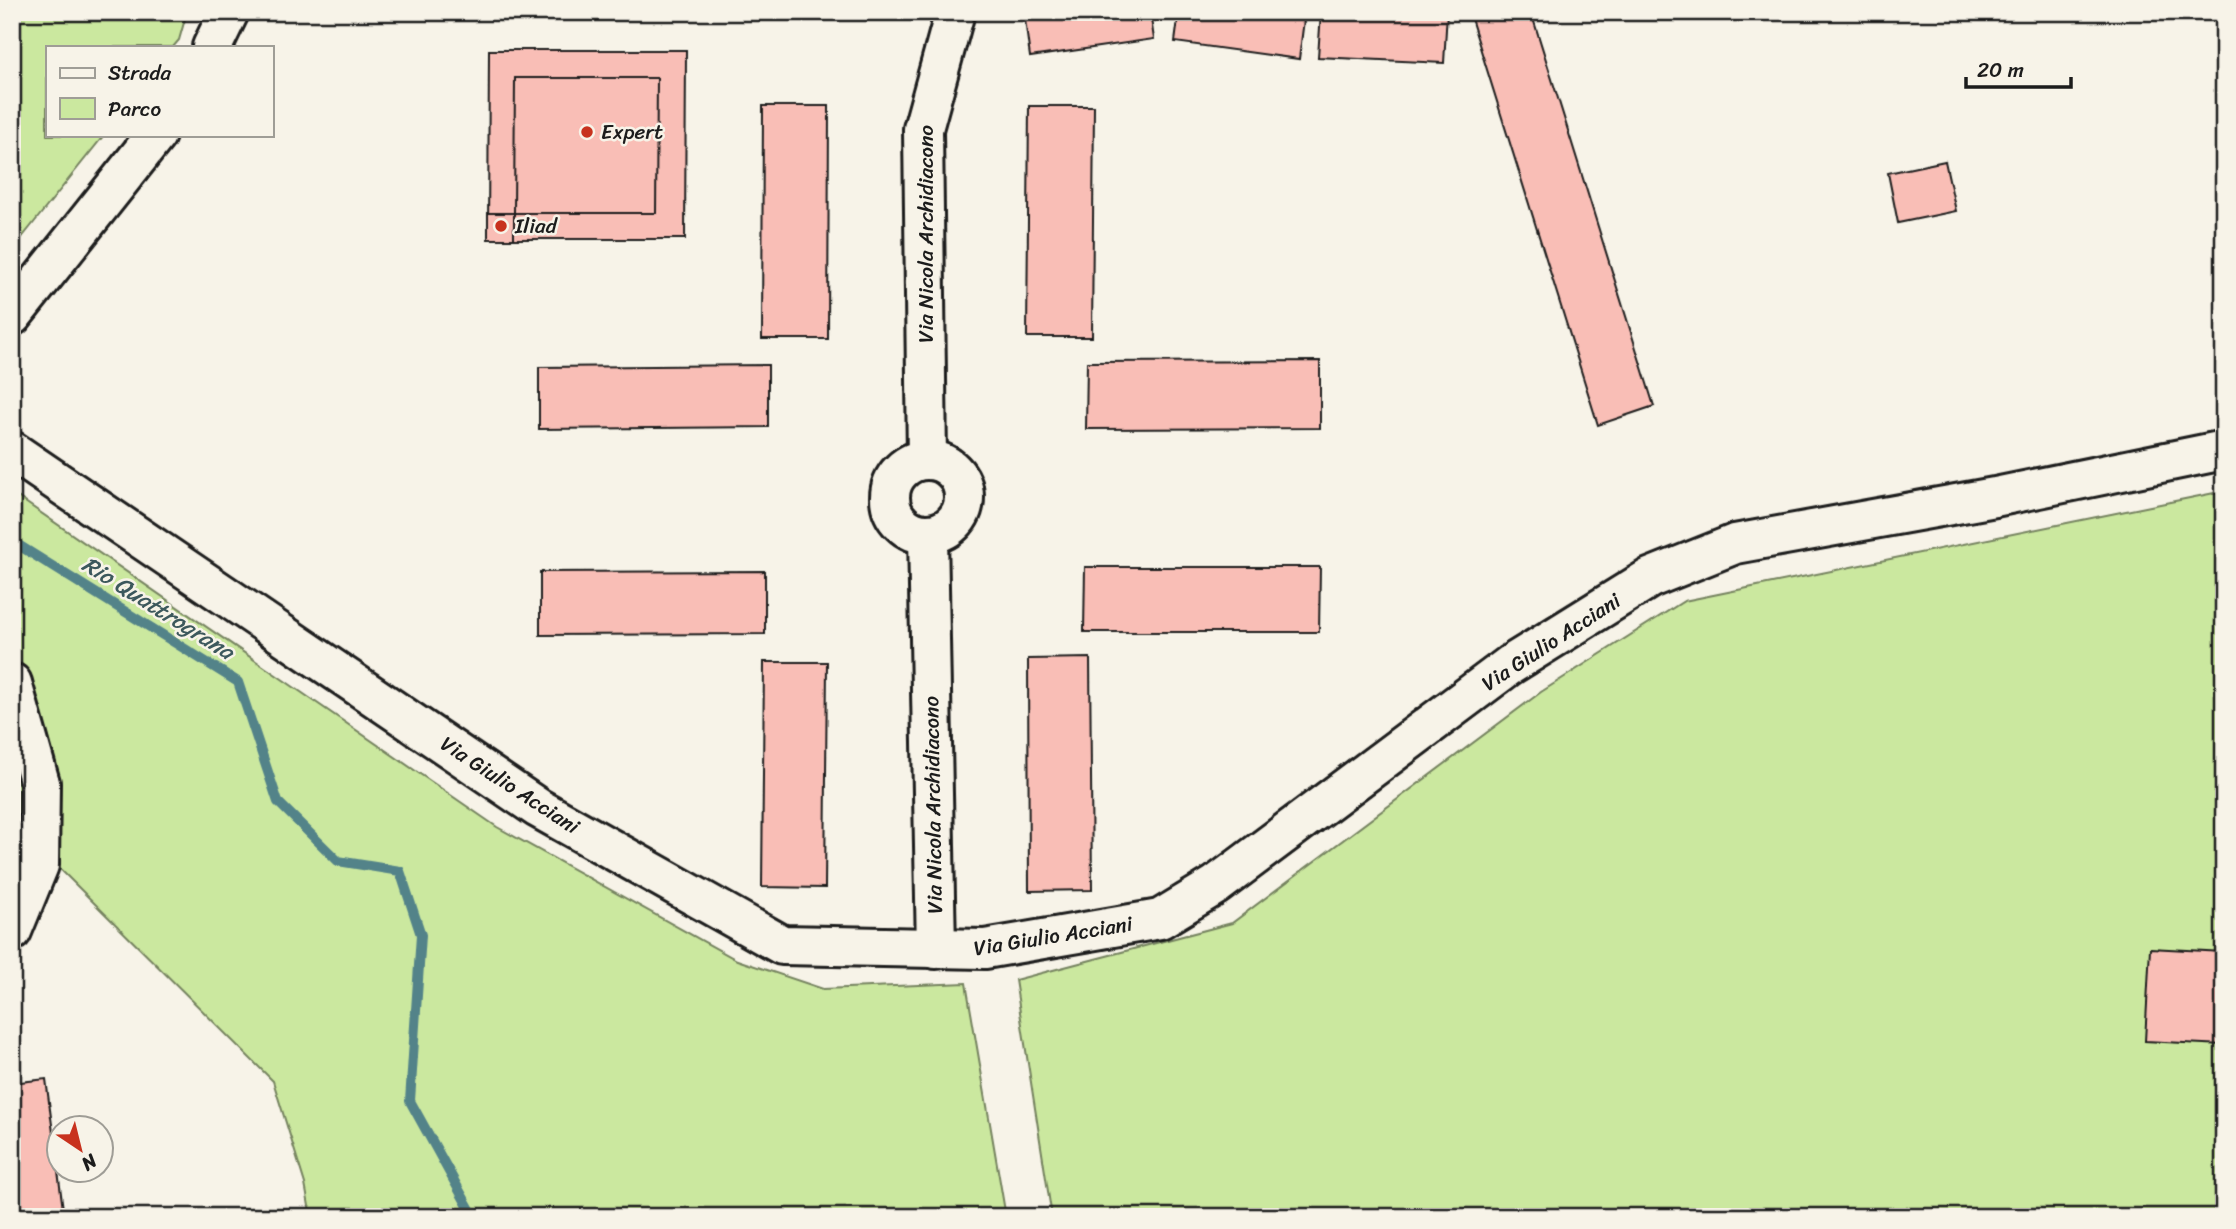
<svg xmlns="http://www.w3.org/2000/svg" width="2236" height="1229" font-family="Sriracha,sans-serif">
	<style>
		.green { fill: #cbe89f; stroke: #74825e; stroke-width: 2 }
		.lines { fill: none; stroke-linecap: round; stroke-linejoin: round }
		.stream { stroke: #538389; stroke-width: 10 }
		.building { fill: #f9beb6; stroke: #1c1c1c; stroke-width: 2 }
		.street-casing { stroke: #1c1c1c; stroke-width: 44 }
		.street { stroke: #f7f3e8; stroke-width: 38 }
		.poi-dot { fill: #c8321e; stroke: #f7f3e8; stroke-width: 2.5 }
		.labels { text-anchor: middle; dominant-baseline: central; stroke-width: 5; stroke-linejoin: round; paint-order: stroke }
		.poi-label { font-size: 21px; fill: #1c1c1c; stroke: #f7f3e8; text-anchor: start }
		.street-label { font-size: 21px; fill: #1c1c1c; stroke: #f7f3e8 }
		.water-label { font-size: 23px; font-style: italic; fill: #3c585c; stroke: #f7f3e8 }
	</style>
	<rect width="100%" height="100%" fill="#f7f3e8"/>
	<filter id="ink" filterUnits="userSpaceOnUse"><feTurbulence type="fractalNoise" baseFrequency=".0143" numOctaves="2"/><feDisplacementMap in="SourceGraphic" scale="14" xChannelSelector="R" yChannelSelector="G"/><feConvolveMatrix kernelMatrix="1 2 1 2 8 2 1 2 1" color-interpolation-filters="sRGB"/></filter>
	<g filter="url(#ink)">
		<g class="green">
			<polygon points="12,12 187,12 179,40 173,47 47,47 47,135 104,135 12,250"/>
			<polygon points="2224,491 2224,1217 1052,1217 1015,980 1232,923 1541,692 1684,601"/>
			<polygon points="12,493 497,827 737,960 823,989 966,983 1006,1217 311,1217 305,1184 273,1081 54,863 12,908"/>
		</g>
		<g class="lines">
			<polyline class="stream" points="12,541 238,682 278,802 338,861 400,871 421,935 410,1101 474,1217"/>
		</g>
		<g class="building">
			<polygon points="1024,12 1150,12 1154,39 1030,57"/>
			<polygon points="1179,12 1305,12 1299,59 1175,42"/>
			<polygon points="1321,12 1447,12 1444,63 1318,57"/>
			<polygon points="1469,12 1531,12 1654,406 1598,425"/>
			<polygon points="489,50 686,50 685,239 488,239"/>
			<polygon points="515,78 657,78 656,213 514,213"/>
			<polygon points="763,106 829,106 828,339 762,339"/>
			<polygon points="1029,106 1094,106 1092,337 1027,337"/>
			<polygon points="1945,161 1956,211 1898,223 1888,173"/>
			<rect x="488" y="213" width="26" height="26"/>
			<polygon points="1320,361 1320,428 1086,429 1087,362"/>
			<polygon points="768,365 768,427 539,429 539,367"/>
			<polygon points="1085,567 1320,567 1319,632 1084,632"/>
			<polygon points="765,571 765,634 540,635 540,572"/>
			<polygon points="1090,658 1092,890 1029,891 1028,659"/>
			<polygon points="764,662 827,662 825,888 762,887"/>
			<polygon points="2150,948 2224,952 2223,1045 2145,1041"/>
			<polygon points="46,1079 64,1217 12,1217 12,1083"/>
		</g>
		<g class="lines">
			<g class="street-casing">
				<g id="street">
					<polyline points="212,47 229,12"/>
					<polyline points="12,316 156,135"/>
					<polyline points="12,451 538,808 782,945 985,949 1160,919 1216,885 1510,665 1650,578 1735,544 1995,497 2224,450"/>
					<polyline points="927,460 923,129 955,12"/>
					<circle cx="927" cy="497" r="37"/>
					<polyline points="928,535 936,949"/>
					<polyline points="12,683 40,783 39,865 12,931"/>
				</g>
			</g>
			<use href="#street" class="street"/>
		</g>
	</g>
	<g class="poi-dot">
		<circle cx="587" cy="132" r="7"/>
		<circle cx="501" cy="226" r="7"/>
	</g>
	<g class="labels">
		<g class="poi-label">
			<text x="601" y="132">Expert</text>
			<text x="515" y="226">Iliad</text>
		</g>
		<g class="street-label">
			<text transform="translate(926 234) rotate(-90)">Via Nicola Archidiacono</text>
			<text transform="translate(1551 642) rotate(-33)">Via Giulio Acciani</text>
			<text transform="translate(510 785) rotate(33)">Via Giulio Acciani</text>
			<text transform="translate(933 805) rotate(-91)">Via Nicola Archidiacono</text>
			<text transform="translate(1053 936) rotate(-9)">Via Giulio Acciani</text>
		</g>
		<g class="water-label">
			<text transform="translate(158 608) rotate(32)">Rio Quattrograna</text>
		</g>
	</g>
	<rect width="2236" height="1229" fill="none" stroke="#f7f3e8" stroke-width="42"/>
	<rect x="21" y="21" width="2194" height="1187" fill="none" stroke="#1c1c1c" stroke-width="2.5" filter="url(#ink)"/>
	<rect x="46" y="46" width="228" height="91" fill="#f7f3e8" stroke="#9f9d96" stroke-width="2"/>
	<rect x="60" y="68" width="35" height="10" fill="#f7f3e8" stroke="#9f9d96" stroke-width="2"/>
	<text x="108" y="80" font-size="21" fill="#1c1c1c">Strada</text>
	<rect x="60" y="98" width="35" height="21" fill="#cbe89f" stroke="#9f9d96" stroke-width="2"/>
	<text x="108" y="116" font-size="21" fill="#1c1c1c">Parco</text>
	<g transform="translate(80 1149) rotate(145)"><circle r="33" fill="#f7f3e8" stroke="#9f9d96" stroke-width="2"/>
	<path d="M0-5L12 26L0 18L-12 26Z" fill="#c8321e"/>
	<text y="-10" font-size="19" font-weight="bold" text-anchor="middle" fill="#1c1c1c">N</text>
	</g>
	<path d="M1966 77v10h105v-10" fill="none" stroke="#1c1c1c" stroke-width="3.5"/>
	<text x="1977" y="77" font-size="21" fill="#1c1c1c" stroke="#f7f3e8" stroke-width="5" paint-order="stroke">20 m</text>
</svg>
